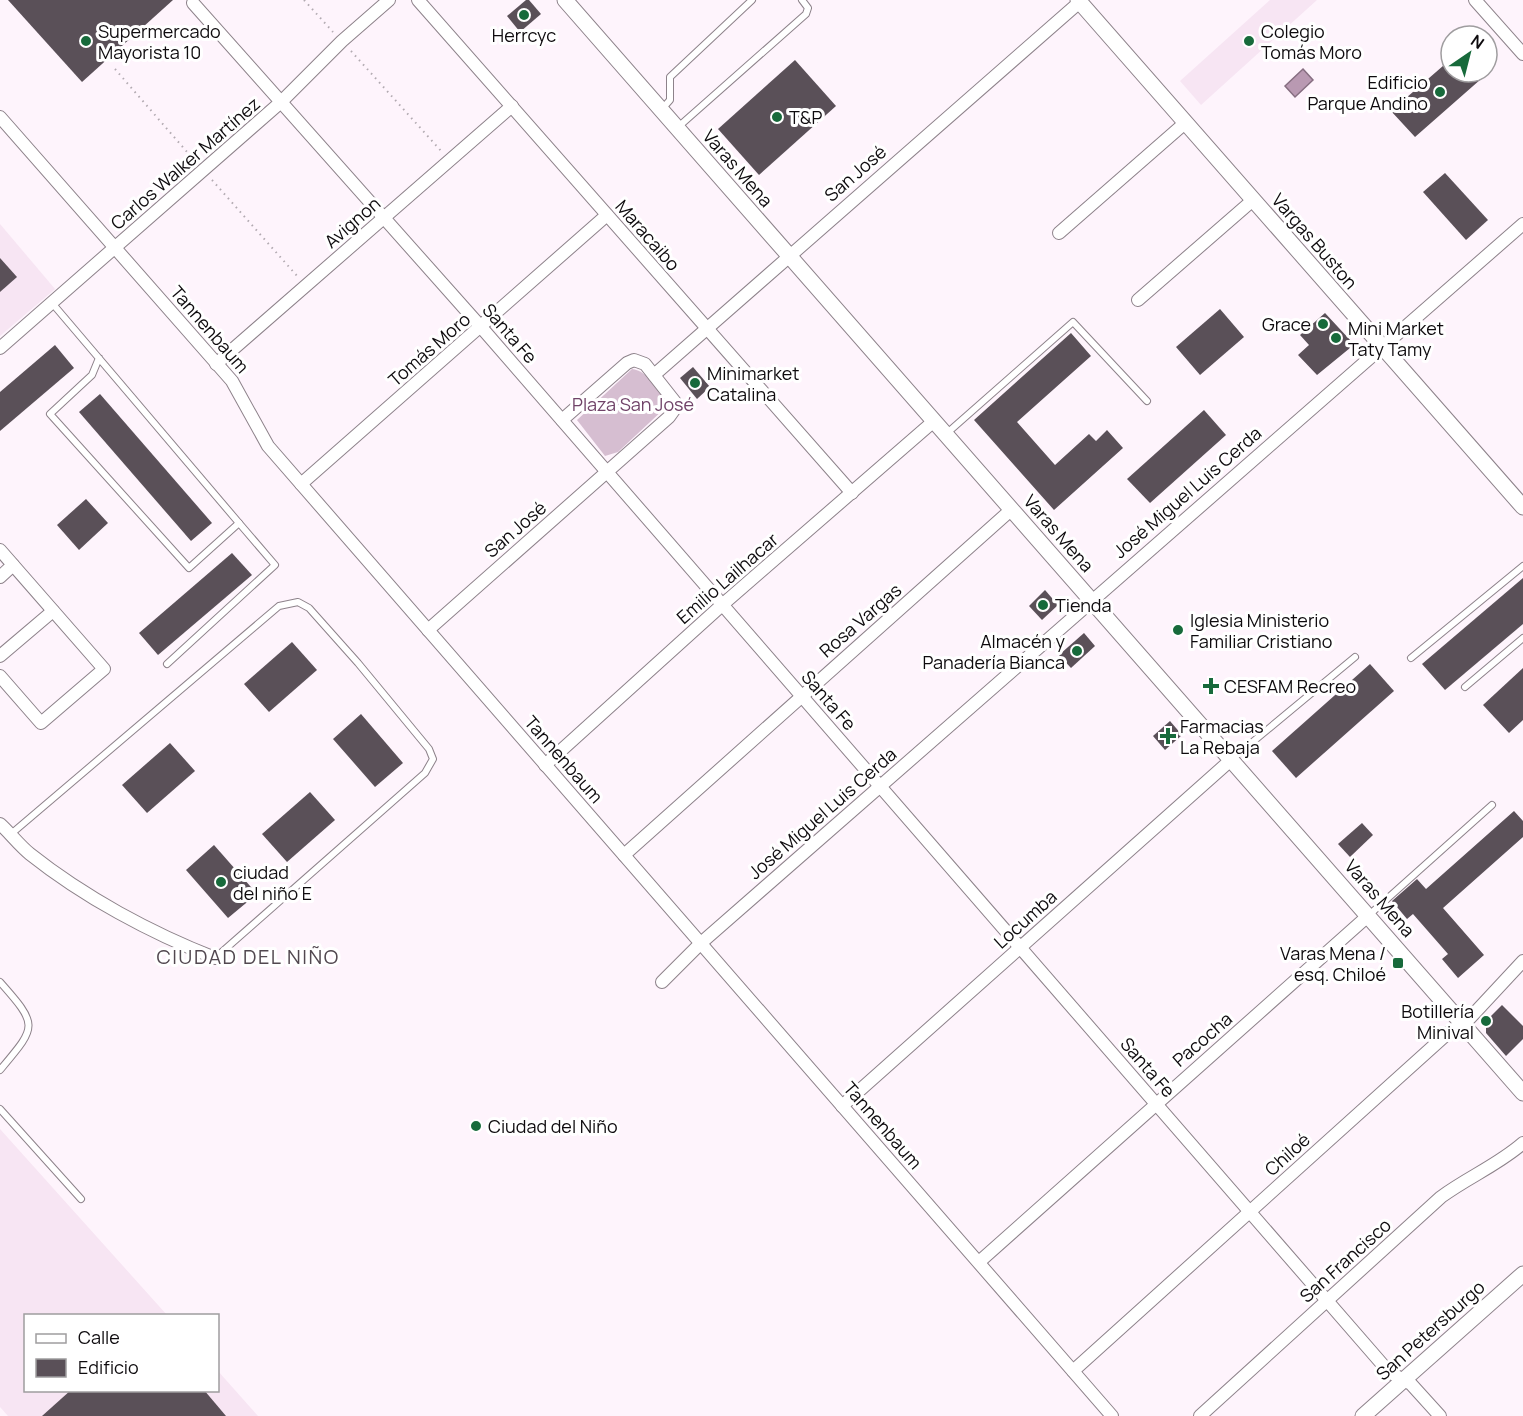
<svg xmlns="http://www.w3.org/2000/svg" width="1523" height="1416" font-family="Manrope,sans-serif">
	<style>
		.built { fill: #f7e5f3 }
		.green { fill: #d6bed1 }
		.water { fill: #b999b2; stroke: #866e81; stroke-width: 1.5 }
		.building { fill: #5a5058 }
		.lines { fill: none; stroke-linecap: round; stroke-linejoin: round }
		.service-casing { stroke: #8d828a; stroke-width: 8 }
		.minor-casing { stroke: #8d828a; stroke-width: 14 }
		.tertiary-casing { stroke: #8d828a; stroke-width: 17 }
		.path { stroke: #b2aab1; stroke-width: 2; stroke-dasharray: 1.5 4.5; stroke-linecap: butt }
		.service { stroke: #fff; stroke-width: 6 }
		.minor { stroke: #fff; stroke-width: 12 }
		.tertiary { stroke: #fff; stroke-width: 15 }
		.poi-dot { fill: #176a3b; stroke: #fff; stroke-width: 2 }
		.labels { text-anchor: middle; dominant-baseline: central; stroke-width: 6; stroke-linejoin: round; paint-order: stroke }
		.poi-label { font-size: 18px; fill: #0e0b0e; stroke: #fff; text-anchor: start }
		.street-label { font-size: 18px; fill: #0e0b0e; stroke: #fff }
		.park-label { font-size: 18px; fill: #704368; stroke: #fff }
		.neighbourhood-label { font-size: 20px; letter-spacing: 1.5px; fill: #524850; stroke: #fff }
	</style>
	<rect width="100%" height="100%" fill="#fef4fc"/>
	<g class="built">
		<polygon points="1270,0 1317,0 1201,105 1180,81"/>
		<polygon points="0,224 55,289 0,336"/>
		<polygon points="0,1129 167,1315 26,1316 26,1390 218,1390 218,1371 258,1416 8,1416 0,1407"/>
	</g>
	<path class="green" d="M632 369C647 370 665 395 665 408L618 452 605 456 577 420Z"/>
	<polygon class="water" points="1303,69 1313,80 1295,97 1285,86"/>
	<g class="building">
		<polygon points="8,0 173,0 82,82"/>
		<polygon points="526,0 529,0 541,14 520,32 507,16"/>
		<polygon points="1451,59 1451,72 1489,72 1415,137 1391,111"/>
		<polygon points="795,60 836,106 759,175 718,129"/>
		<polygon points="1445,173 1488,220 1466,240 1423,192"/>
		<polygon points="0,258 17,277 0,292"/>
		<polygon points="1220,309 1244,337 1200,375 1176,347"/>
		<polygon points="1325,313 1351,341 1350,348 1317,375 1298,355 1309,345 1300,335"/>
		<polygon points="1071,333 1091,356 1017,422 1055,465 1089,434 1096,441 1107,430 1123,448 1054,510 974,420"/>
		<polygon points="55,345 74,368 0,431 0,392"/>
		<polygon points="693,367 710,387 697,399 680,378"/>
		<polygon points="100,394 212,523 191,541 79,412"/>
		<polygon points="1204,410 1226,435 1150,503 1127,479"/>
		<polygon points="86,499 108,523 79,550 57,525"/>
		<polygon points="232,553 252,575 158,655 139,633"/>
		<polygon points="1523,578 1523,624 1445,690 1422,664"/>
		<polygon points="1045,590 1058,605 1042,620 1029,606"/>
		<polygon points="1084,633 1095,646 1071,668 1059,655"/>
		<polygon points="292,642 317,670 269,712 244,684"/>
		<polygon points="1370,664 1394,691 1296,778 1272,751"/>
		<polygon points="1523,668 1523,720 1509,733 1483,705"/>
		<polygon points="361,714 403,763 375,787 333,739"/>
		<polygon points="1170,721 1182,735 1165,750 1153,736"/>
		<polygon points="170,743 195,771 147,813 122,785"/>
		<polygon points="310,792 335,820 287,862 262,834"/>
		<polygon points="1514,811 1523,821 1523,837 1443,908 1484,955 1458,978 1442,959 1448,954 1413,914 1407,919 1392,901 1417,879 1426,889"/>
		<polygon points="1362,823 1373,835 1350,857 1338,844"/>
		<polygon points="214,845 257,894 228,918 186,870"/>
		<polygon points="1502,1005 1523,1026 1523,1039 1506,1056 1486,1033 1486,1021"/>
		<polygon points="71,1390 204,1390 226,1416 42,1416"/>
	</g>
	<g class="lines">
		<g class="service-casing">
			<g id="service">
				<polyline points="661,110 670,100 670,77 752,0"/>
				<polyline points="677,128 806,14 808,8 802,0"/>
				<polyline points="52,303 239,523 189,568 50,414 92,375 99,358"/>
				<polyline points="946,434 1073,322 1147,401"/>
				<polyline points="1411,658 1523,566"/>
				<polyline points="167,664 275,565 239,523"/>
				<polyline points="1465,687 1523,638"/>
				<polyline points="1232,759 1355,657"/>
				<polyline points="11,834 279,606 298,602 309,608 358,663 429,749 433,759 425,773 215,958"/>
				<polyline points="1369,915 1492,805"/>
				<path d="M0 982C39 1026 37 1026 0 1070"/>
				<polyline points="0,1109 81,1199"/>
			</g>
		</g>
		<g class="minor-casing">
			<g id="minor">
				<polyline points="418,0 852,493"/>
				<polyline points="1475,0 1523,54"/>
				<polyline points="193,3 481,327 1389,1372 1411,1384 1440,1416"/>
				<polyline points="0,117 232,381 268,446 1112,1416"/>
				<polyline points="1059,233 1185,123"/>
				<polyline points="1138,300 1253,200"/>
				<polyline points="0,348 281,102 342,41 389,0"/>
				<polyline points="216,364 512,106"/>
				<polyline points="654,375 1082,0"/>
				<polyline points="301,484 607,215"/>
				<polyline points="0,550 104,669 41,723 0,676"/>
				<polyline points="0,577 13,565"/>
				<polyline points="428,630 669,417 674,410 675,402 645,364 634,360 627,363 562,420"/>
				<polyline points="0,656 53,611"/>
				<polyline points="545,765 722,605 934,421"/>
				<path d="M0 824C10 833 19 845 30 854 84 897 151 933 215 958"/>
				<polyline points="624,855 1012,509"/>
				<polyline points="662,982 701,943 1523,224"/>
				<polyline points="842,1106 1232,759"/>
				<polyline points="979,1262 1369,915"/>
				<polyline points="1073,1371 1448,1033 1469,1019 1523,961"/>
				<path d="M1200 1416 1441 1197C1468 1177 1498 1165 1523 1143"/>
			</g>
		</g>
		<g class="tertiary-casing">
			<g id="tertiary">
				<polyline points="565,0 1523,1093"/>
				<polyline points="1078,0 1523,507"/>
				<polyline points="1363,1416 1523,1274"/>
			</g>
		</g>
		<g class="path">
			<polyline points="304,0 333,32"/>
			<polyline points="351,51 442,152"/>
			<polyline points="115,69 194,160"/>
			<polyline points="212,180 298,277"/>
		</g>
		<use href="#service" class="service"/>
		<use href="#minor" class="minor"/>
		<use href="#tertiary" class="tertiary"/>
	</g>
	<g class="poi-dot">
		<circle cx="524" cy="15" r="6"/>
		<circle cx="86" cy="41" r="6"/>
		<circle cx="1249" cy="41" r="6"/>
		<circle cx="1440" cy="92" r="6"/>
		<circle cx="777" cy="117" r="6"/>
		<circle cx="1323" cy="324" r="6"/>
		<circle cx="1336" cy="338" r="6"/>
		<circle cx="695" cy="383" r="6"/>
		<circle cx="1043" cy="605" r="6"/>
		<circle cx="1178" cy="630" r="6"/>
		<circle cx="1077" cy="651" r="6"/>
		<path d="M1208 677h6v6h6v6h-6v6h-6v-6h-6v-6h6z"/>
		<path d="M1165 727h6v6h6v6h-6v6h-6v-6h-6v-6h6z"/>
		<circle cx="221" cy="882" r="6"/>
		<rect x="1392" y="957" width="12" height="12" rx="3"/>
		<circle cx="1486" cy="1021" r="6"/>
		<circle cx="476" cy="1126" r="6"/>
	</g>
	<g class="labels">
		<g class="poi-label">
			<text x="98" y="31">Supermercado<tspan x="98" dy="21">Mayorista 10</tspan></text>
			<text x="1261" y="31">Colegio<tspan x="1261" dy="21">Tomás Moro</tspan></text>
			<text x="524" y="35" text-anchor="middle">Herrcyc</text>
			<text x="1428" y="82" text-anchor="end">Edificio<tspan x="1428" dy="21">Parque Andino</tspan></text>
			<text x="789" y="117">T&amp;P</text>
			<text x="1311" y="324" text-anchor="end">Grace</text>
			<text x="1348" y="328">Mini Market<tspan x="1348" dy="21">Taty Tamy</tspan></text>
			<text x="707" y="373">Minimarket<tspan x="707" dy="21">Catalina</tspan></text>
			<text x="1055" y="605">Tienda</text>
			<text x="1190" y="620">Iglesia Ministerio<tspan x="1190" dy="21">Familiar Cristiano</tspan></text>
			<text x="1065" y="641" text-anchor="end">Almacén y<tspan x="1065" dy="21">Panadería Bianca</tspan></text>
			<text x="1224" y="686">CESFAM Recreo</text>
			<text x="1180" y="726">Farmacias<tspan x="1180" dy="21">La Rebaja</tspan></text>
			<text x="233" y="872">ciudad<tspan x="233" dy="21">del niño E</tspan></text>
			<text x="1386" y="953" text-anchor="end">Varas Mena /<tspan x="1386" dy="21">esq. Chiloé</tspan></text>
			<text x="1474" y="1011" text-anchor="end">Botillería<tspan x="1474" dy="21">Minival</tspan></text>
			<text x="488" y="1126">Ciudad del Niño</text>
		</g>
		<g class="street-label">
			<text transform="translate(185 163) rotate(-41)">Carlos Walker Martínez</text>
			<text transform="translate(738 168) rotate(49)">Varas Mena</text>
			<text transform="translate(855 173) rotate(-41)">San José</text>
			<text transform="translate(352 222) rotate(-41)">Avignon</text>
			<text transform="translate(648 235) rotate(49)">Maracaibo</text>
			<text transform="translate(1315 241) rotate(49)">Vargas Buston</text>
			<text transform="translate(210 329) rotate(49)">Tannenbaum</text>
			<text transform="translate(510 333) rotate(49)">Santa Fe</text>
			<text transform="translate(429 349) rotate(-41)">Tomás Moro</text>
			<text transform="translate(1187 492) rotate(-41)">José Miguel Luis Cerda</text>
			<text transform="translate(515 529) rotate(-41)">San José</text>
			<text transform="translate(1059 533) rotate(49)">Varas Mena</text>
			<text transform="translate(727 578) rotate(-41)">Emilio Lailhacar</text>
			<text transform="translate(860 620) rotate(-41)">Rosa Vargas</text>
			<text transform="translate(829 700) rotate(49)">Santa Fe</text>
			<text transform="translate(564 759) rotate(49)">Tannenbaum</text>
			<text transform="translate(822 813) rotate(-41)">José Miguel Luis Cerda</text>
			<text transform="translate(1380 898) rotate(49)">Varas Mena</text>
			<text transform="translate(1025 919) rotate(-42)">Locumba</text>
			<text transform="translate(1202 1039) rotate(-41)">Pacocha</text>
			<text transform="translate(1148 1067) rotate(49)">Santa Fe</text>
			<text transform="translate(883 1125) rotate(49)">Tannenbaum</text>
			<text transform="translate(1287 1154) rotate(-42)">Chiloé</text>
			<text transform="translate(1345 1260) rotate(-42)">San Francisco</text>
			<text transform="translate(1430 1330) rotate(-42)">San Petersburgo</text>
		</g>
		<g class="park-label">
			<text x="633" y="404">Plaza San José</text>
		</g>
		<g class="neighbourhood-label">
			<text x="248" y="956">CIUDAD DEL NIÑO</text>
		</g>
	</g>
	<rect x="24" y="1314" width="195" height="78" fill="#ffffff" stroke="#9f9d9f" stroke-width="1.5"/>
	<rect x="36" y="1334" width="30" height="9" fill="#ffffff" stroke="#9f9d9f" stroke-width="1.5"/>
	<text x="78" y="1344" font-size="18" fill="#0e0b0e">Calle</text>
	<rect x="36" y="1359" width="30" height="18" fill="#5a5058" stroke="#9f9d9f" stroke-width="1.5"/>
	<text x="78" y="1374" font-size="18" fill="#0e0b0e">Edificio</text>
	<g transform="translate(1469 54) rotate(35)"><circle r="28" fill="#ffffff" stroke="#9f9d9f" stroke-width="1.5"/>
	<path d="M0-4.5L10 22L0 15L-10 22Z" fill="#176a3b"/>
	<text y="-9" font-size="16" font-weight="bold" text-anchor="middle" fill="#0e0b0e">N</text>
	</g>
</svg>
